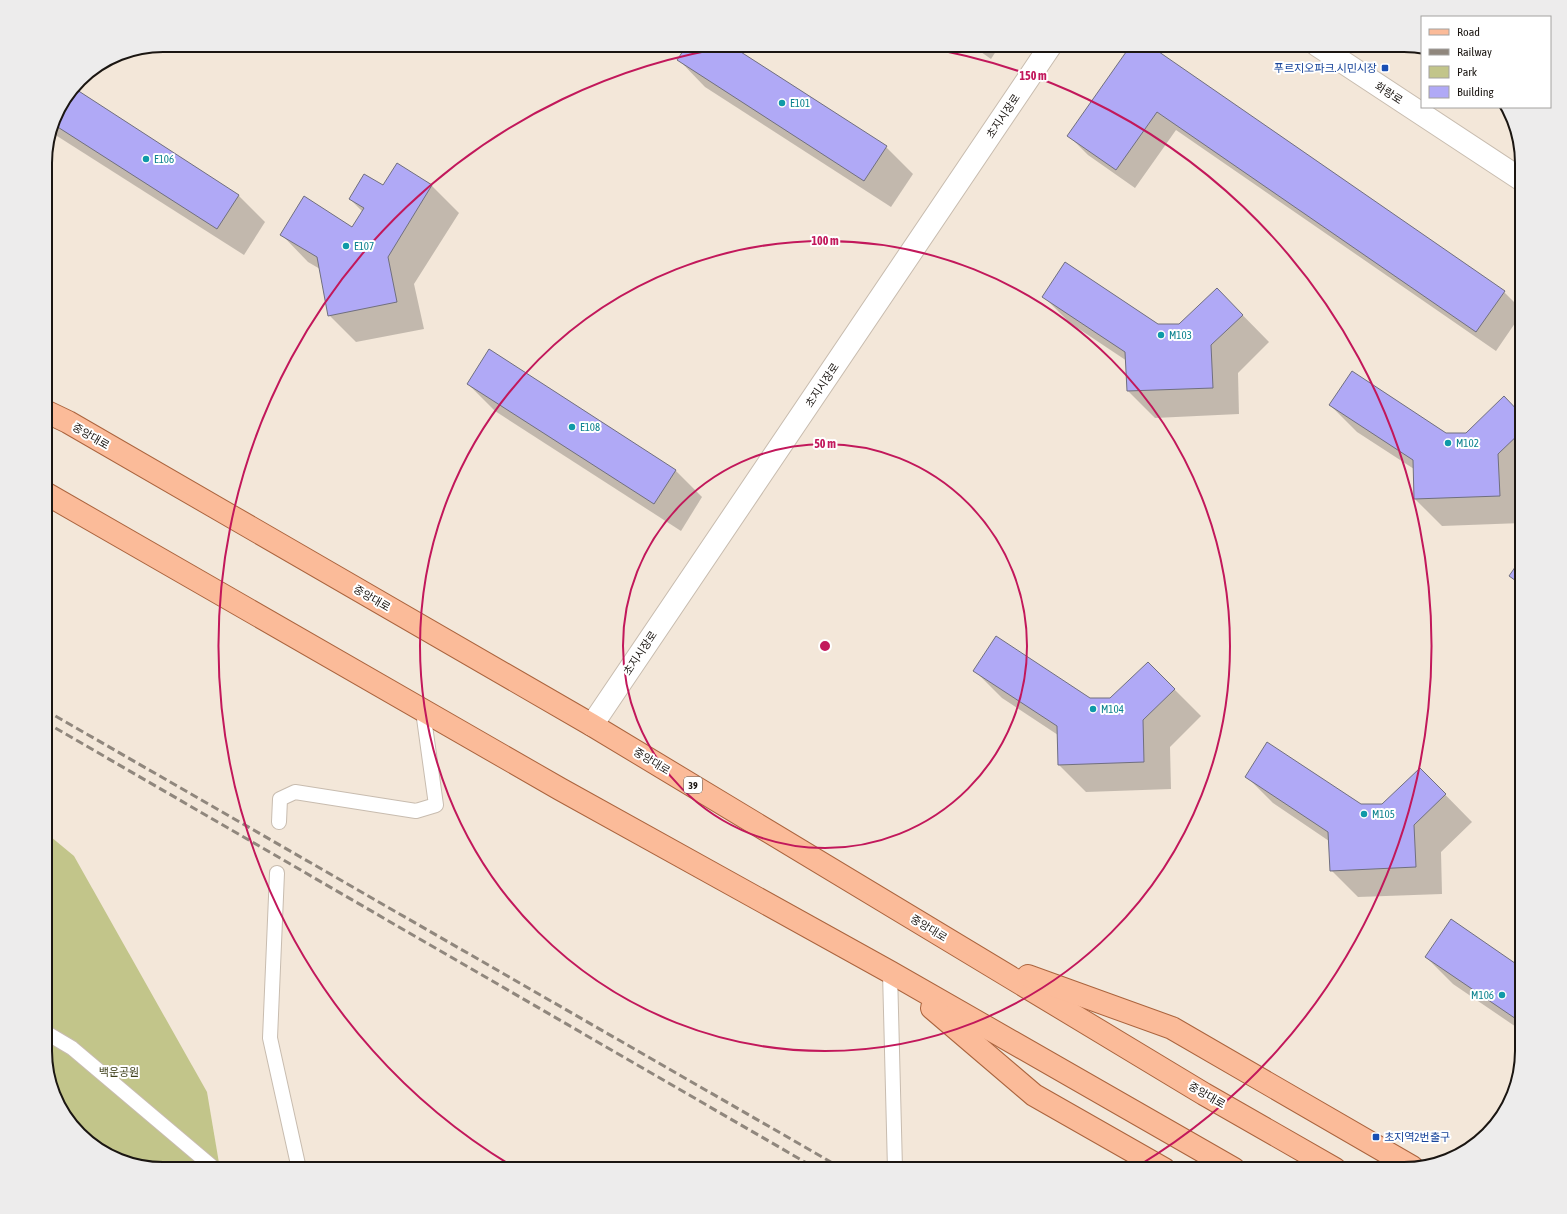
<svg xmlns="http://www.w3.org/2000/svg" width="1567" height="1214" font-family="'Asap Condensed','Noto Sans KR',sans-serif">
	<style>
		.green { fill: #c2c58a }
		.shadow { fill: #0003 }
		.building { fill: #b0a9f6; stroke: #706f7e }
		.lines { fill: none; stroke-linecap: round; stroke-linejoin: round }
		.lane-casing { stroke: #c8bcaf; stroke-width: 16 }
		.secondary-casing { stroke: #c8bcaf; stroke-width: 24 }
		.primary-casing { stroke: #ab643e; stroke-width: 24 }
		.lane { stroke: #fff; stroke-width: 14 }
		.secondary { stroke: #fff; stroke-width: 22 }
		.primary { stroke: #fbbb99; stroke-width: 22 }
		.rail { stroke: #90877d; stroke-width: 3; stroke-dasharray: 8 4; stroke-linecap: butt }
		.ring { fill: none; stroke: #c2185b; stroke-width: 2 }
		.transit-dot { fill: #1a4fb4; stroke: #fff; stroke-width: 1.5 }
		.culture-dot { fill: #0f9aa8; stroke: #fff; stroke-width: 1.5 }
		.labels { text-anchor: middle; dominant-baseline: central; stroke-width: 4; stroke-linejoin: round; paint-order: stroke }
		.shield { fill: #fff; stroke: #5f5c59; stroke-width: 1 }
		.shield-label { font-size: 10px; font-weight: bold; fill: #1b1612 }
		.transit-label { font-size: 11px; fill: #164399; stroke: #fff; text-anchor: end }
		.street-label { font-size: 11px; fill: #1b1612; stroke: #fff }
		.culture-label { font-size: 11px; fill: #0d838f; stroke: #fff; text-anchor: start }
		.park-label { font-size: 11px; fill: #3d3e19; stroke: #fff }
		.rim { fill: none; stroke: #1b1612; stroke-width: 2 }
		.centre { fill: #c2185b; stroke: #fff; stroke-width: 2 }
		.ring-label { font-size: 12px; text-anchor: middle; font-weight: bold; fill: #c2185b; stroke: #fff; stroke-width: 4; stroke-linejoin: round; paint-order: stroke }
	</style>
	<rect width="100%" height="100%" fill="#f3e7d9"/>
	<polygon class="green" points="45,832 74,856 207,1092 220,1169 163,1169 125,1163 91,1144 57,1103 45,1058"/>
	<g class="shadow">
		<polygon points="971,45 1000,45 991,59"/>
		<polygon points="1132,45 1504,292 1522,310 1522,313 1496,351 1176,130 1135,188 1088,155 1069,136"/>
		<polygon points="679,60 886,147 913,174 891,207 705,87"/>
		<polygon points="73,89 238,195 265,222 244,255 57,136 51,129 54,118"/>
		<polygon points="397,165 432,186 459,213 414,284 424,329 356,342 329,315 320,269 308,262 282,235 353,228 363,212 350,199 383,187"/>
		<polygon points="1217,289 1269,342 1238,373 1239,414 1155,418 1128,391 1127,361 1070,323 1043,296 1158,325 1179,325"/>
		<polygon points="468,384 676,471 702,497 681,531 495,411"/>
		<polygon points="1330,405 1446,434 1467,434 1522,416 1522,523 1442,526 1415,499 1414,469 1357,432"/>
		<polygon points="1522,559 1522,588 1510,576"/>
		<polygon points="1148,663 1201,716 1170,747 1171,789 1086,792 1059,765 1058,735 1002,698 975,671 1090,699 1111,699"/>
		<polygon points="1420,769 1472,822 1441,852 1442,894 1358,897 1331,870 1329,841 1273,803 1246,776 1361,805 1382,805"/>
		<polygon points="1426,957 1522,969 1522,1031 1453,984"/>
	</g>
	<g class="building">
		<polygon points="687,45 730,45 887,146 864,181 677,60"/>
		<polygon points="1131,45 1149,45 1505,291 1476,332 1157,112 1116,170 1067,136"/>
		<polygon points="74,88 239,195 217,229 53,124 54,118"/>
		<polygon points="397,163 432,185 388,257 397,302 328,316 317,257 280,235 304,196 352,227 364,208 349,199 364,174 383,185"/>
		<polygon points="1065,262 1158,324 1179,324 1217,288 1243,315 1211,345 1213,388 1127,391 1125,352 1042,297"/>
		<polygon points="489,349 676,470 654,504 467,384"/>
		<polygon points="1352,371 1446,433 1466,433 1504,396 1522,415 1522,431 1498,454 1500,496 1414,499 1413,460 1329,405"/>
		<polygon points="1522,557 1522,585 1509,576"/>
		<polygon points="996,636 1090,698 1110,698 1148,662 1175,689 1143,720 1144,762 1058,765 1057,726 973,671"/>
		<polygon points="1267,742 1361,804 1382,804 1420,768 1446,794 1414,825 1416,867 1330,871 1328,832 1245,777"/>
		<polygon points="1451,919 1522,968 1522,1023 1425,957"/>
	</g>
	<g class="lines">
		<g class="lane-casing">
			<g id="lane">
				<polyline points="279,822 280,799 295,792 416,811 436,805 423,711"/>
				<polyline points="277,873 270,1038 299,1169"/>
				<polyline points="890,972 895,1169"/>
				<polyline points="45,1032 72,1048 215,1169"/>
			</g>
		</g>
		<g class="secondary-casing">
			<g id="secondary">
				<polyline points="1317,45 1522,180"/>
				<polyline points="592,725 1051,45"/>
			</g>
		</g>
		<g class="primary-casing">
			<g id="primary">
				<polyline points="45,411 68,422 592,725 1204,1094 1335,1169"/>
				<polyline points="45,493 560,789 890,972 1234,1169"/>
				<polyline points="1028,976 1172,1028 1412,1167"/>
				<polyline points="932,1008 1034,1095 1164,1169"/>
			</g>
		</g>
		<use href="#lane" class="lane"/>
		<use href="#secondary" class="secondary"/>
		<use href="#primary" class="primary"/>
		<g class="rail">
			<polyline points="45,710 843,1169"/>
			<polyline points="45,722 817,1169"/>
		</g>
	</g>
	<g class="ring">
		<circle cx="825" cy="646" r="202"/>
		<circle cx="825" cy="646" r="405"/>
		<path d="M512 1166A607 607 0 0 1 735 46M915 46A607 607 0 0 1 1138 1166"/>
	</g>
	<g class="transit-dot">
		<rect x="1381" y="64" width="8" height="8" rx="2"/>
		<rect x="1372" y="1133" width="8" height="8" rx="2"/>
	</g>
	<g class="culture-dot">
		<circle cx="782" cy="103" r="4"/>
		<circle cx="146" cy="159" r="4"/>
		<circle cx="346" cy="246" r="4"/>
		<circle cx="1161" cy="335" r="4"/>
		<circle cx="572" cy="427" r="4"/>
		<circle cx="1448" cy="443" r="4"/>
		<circle cx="1093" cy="709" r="4"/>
		<circle cx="1364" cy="814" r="4"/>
		<circle cx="1502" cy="995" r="4"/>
	</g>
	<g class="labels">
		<rect class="shield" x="684" y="777" width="18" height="16" rx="3"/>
		<g class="shield-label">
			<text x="693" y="785">39</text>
		</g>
		<g class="transit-label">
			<text x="1377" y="68">푸르지오파크.시민시장</text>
			<text x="1384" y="1137" text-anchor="start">초지역2번출구</text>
		</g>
		<g class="street-label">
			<text transform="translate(1389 93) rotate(33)">화랑로</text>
			<text transform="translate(1003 116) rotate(-56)">초지시장로</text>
			<text transform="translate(822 385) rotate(-56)">초지시장로</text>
			<text transform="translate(91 436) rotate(30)">중앙대로</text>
			<text transform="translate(372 598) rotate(30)">중앙대로</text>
			<text transform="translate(640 653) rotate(-56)">초지시장로</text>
			<text transform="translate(652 761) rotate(31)">중앙대로</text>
			<text transform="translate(929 928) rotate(31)">중앙대로</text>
			<text transform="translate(1207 1095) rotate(30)">중앙대로</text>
		</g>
		<g class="culture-label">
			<text x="790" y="103">E101</text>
			<text x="154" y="159">E106</text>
			<text x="354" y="246">E107</text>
			<text x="1169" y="335">M103</text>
			<text x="580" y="427">E108</text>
			<text x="1456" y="443">M102</text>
			<text x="1101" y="709">M104</text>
			<text x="1372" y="814">M105</text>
			<text x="1494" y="995" text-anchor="end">M106</text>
		</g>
		<g class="park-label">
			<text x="119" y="1072">백운공원</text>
		</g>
	</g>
	<path d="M0 0H1567V1214H0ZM163 52H1404A111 111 0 0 1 1515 163V1051A111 111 0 0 1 1404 1162H163A111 111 0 0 1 52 1051V163A111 111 0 0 1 163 52Z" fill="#edecec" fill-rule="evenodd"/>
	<path class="rim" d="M163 52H1404A111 111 0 0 1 1515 163V1051A111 111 0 0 1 1404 1162H163A111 111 0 0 1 52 1051V163A111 111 0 0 1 163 52Z"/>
	<circle cx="825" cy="646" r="6" class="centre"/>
	<g class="ring-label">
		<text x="1033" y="80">150 m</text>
		<text x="825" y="245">100 m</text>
		<text x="825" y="448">50 m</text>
	</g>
	<rect x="1421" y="16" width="130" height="92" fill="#ffffff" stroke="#a4a2a0"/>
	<rect x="1429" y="29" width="20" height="6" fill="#fbbb99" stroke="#a4a2a0"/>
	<text x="1457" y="36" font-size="12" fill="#1b1612">Road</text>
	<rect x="1429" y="49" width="20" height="6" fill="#90877d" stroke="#a4a2a0"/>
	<text x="1457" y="56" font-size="12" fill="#1b1612">Railway</text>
	<rect x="1429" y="66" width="20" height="12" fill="#c2c58a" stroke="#a4a2a0"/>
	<text x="1457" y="76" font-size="12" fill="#1b1612">Park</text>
	<rect x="1429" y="86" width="20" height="12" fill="#b0a9f6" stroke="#a4a2a0"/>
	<text x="1457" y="96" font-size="12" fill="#1b1612">Building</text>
</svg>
